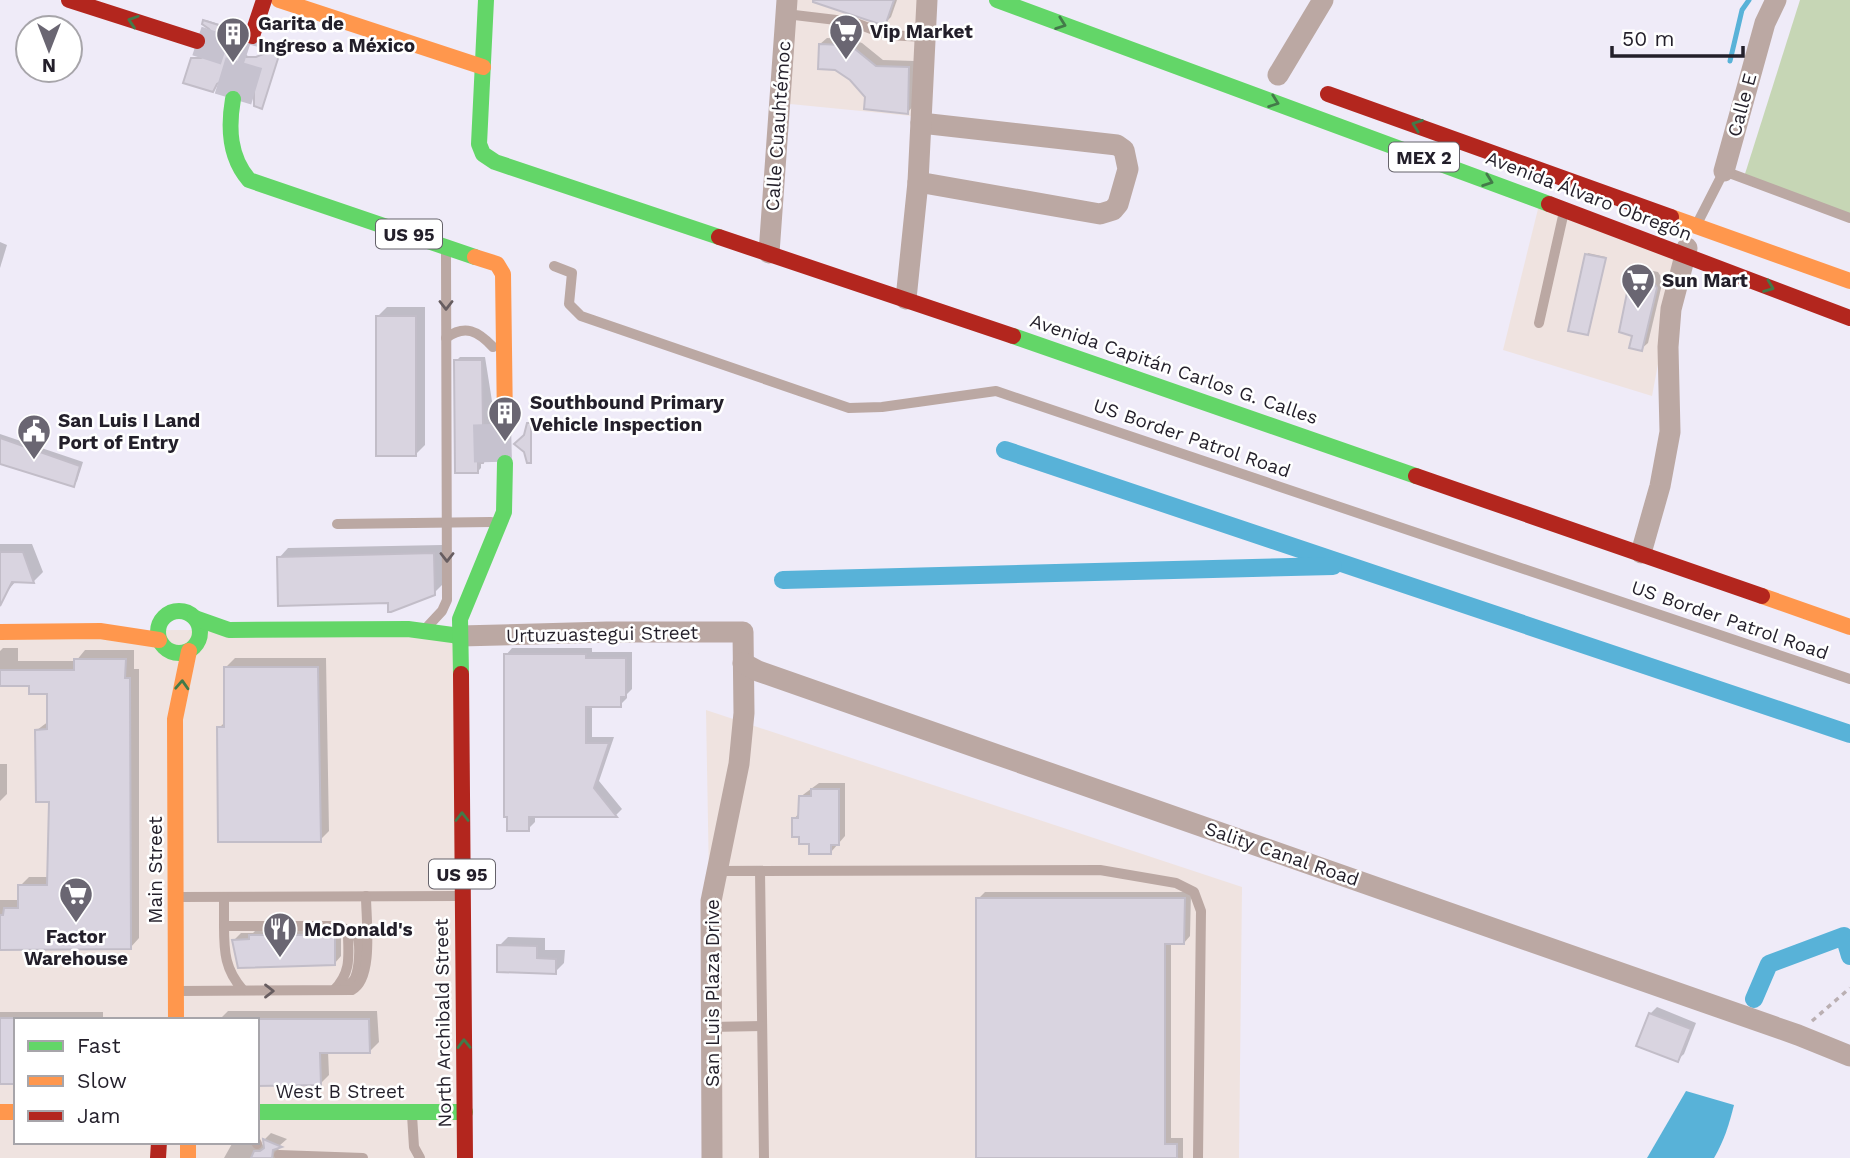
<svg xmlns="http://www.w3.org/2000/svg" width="1850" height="1158" font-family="'Work Sans',sans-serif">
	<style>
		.commercial { fill: #efe3e0; fill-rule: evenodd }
		.green { fill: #c6d6b5 }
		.water { fill: #58b2d8 }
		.shadow { fill: #0003 }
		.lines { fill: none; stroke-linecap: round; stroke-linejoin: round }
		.stream { stroke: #58b2d8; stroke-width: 5 }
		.canal { stroke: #58b2d8; stroke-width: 18 }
		.building { fill: #d9d4e0; stroke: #c2bdc8; stroke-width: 2 }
		.secondary-tunnel { stroke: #c6c2cf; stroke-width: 30; stroke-dasharray: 30 15; stroke-linecap: butt }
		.highway-tunnel { stroke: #c6c2cf; stroke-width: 38; stroke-dasharray: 38 19; stroke-linecap: butt }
		.path { stroke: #baafb2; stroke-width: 3.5; stroke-dasharray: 5 5; stroke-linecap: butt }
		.lane { stroke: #bba8a3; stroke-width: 10 }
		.street { stroke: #bba8a3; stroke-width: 21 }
		.fast { stroke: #63d668; stroke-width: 16 }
		.slow { stroke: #ff974d; stroke-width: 16 }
		.jam { stroke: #b3261e; stroke-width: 16 }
		.oneway { stroke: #437a49 }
		.oneway2 { stroke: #675d60 }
		.labels { text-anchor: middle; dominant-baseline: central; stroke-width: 5; stroke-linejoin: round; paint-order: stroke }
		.shield { fill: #fff; stroke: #65626a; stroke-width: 2 }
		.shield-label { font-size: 18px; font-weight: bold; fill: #231f2a }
		.poi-label { font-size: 19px; font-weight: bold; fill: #231f2a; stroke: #fff; text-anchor: start }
		.street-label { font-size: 19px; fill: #231f2a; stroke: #fff }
	</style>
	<rect width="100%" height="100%" fill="#efebf8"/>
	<g class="commercial">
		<polygon points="787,0 928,0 922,117 780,103"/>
		<polygon points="1540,201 1679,252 1652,396 1503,350"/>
		<path d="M177 630H460L467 1158H0V632ZM16 1020H257V1142H16Z"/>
		<polygon points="706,710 1242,887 1239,1158 714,1158"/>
	</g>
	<polygon class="green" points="1800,0 1850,0 1850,216 1744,177"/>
	<path class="water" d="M1686 1091 1734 1105C1729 1125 1724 1141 1714 1158H1647Z"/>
	<g class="shadow">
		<polygon points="822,0 897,0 891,17 884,24"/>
		<polygon points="206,20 232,28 231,37 236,49 248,56 259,57 269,52 276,42 283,44 263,105 249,82 238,76 225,77 217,82 193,58 204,57 211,54 215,48 216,36 205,21"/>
		<polygon points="827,38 851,39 862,43 883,60 915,61 914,105 908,112 867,96 820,44"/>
		<polygon points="0,242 7,245 0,268"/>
		<polygon points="1588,253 1606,257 1587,333 1587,255"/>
		<polygon points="1644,269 1658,272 1663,280 1648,343 1641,349 1634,334 1632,279"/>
		<polygon points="387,307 425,307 425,445 416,454 378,316"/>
		<polygon points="460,357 485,357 498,439 490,446 486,457 481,461 481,468 478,471 456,361"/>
		<polygon points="0,434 83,462 77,481 73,485 0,462"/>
		<polygon points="0,544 32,544 43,572 34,581 16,581 5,594 0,594"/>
		<polygon points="442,545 443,584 434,593 390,601 279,558 288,548"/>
		<polygon points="3,648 18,648 18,661 76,661 85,650 134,650 134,669 139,669 139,938 130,948 0,947 0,900 20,900 20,886 29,877 49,877 51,800 37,730 49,721 49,692 30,685 0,685 0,651"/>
		<polygon points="512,648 592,648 592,652 632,652 632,689 627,694 627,698 620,705 592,705 592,737 614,737 599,781 622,809 616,815 535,815 535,822 528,829 506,655"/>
		<polygon points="235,658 326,658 329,831 320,840 219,728 226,721 226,667"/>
		<polygon points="0,764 7,764 7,794 0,801"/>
		<polygon points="819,783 845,783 845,836 831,852 811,842 794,819 800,812 800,797"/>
		<polygon points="985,892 1191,892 1190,936 1184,943 1171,943 1171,1138 1183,1138 1183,1158 978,1158 978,899"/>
		<polygon points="257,929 341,932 341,956 335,963 239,966 234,940 241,933 253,933"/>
		<polygon points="508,937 545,938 545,950 565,950 564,963 555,972 499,946"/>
		<polygon points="1657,1007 1696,1023 1684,1054 1677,1060 1650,1014"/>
		<polygon points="228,1011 377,1011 379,1042 370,1051 328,1051 329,1075 320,1084 257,1020 219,1020"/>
		<polygon points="0,1012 103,1012 103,1020 16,1020 0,1082"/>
		<polygon points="271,1133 287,1139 279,1146 278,1153 291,1158 224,1158 233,1142 257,1142 266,1146 265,1139"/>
	</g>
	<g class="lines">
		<polyline class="stream" points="1730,61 1742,10 1749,0"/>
		<g class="canal">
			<polyline points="1005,450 1850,734"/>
			<polyline points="783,580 1333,566"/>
			<polyline points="1754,999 1769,964 1844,936 1850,956"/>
		</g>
	</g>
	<g class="building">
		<polygon points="813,0 894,0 885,26 813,2"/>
		<polygon points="203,20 231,29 231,40 235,50 246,57 256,57 266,53 273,43 282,46 262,109 254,106 254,92 248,83 238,78 225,79 217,84 213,92 183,83 191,58 201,58 208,54 213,47 214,37 209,29 202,24"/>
		<polygon points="819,44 844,45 855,49 876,66 909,67 908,114 864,109 865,97 850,80 835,70 818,69"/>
		<polygon points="1585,254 1606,258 1588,335 1568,331"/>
		<polygon points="1637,275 1651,278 1657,288 1642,351 1629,348 1632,336 1619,332 1630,278"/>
		<rect x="376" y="316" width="40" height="140"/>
		<polygon points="454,360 482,360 483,425 487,436 496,443 487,451 483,463 478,463 478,473 455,473"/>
		<polygon points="527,423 531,423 531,463 527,463 524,452 514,444 524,435"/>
		<polygon points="0,438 80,466 74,487 0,464"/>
		<polygon points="0,552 23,552 34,583 12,582 0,606"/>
		<polygon points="434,553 435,595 391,612 388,612 388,603 278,606 277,557"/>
		<polygon points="504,654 586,654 586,658 626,658 626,697 621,697 621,707 586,707 586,743 609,743 594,788 617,817 529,817 529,831 507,831 507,817 504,817"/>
		<polygon points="74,659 126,659 125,678 130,678 131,949 0,950 0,915 3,915 4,908 18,908 18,885 47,885 49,802 36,802 35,730 47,729 47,694 29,694 29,686 0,686 0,670 74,670"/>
		<polygon points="224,667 318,667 321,842 218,842 217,727 224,727"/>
		<polygon points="811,789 839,789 839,845 831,845 831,854 809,854 809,844 799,844 799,837 792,837 792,818 798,818 799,796 811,796"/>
		<polygon points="976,898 1185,898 1184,944 1165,944 1165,1144 1177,1144 1177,1158 976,1158"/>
		<polygon points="249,935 326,935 326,937 335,937 335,965 238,968 232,940 249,939"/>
		<polygon points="497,945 537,946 537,958 556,959 556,974 497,972"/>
		<polygon points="1649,1013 1691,1029 1678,1062 1636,1046"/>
		<rect x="0" y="1018" width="16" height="66"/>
		<polygon points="257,1019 369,1019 370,1053 320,1053 321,1085 257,1086"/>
		<polygon points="263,1139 282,1147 273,1150 272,1158 251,1158 254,1151 260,1151 264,1148"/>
	</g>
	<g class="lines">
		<polyline class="secondary-tunnel" points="197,41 246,57"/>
		<g class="highway-tunnel">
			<polyline points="233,99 252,36"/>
			<polyline points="492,424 493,463"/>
		</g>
		<polyline class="path" points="1812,1021 1850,988"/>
		<g class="lane">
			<polyline points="786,14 853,22 887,35 925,37"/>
			<polyline points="1699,220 1724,171 1850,218"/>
			<polyline points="554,266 572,273 569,304 581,316 849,408 882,407 996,391 1850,679"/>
			<polyline points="1539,323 1563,216"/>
			<path d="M446 338C465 324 478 331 493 347"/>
			<polyline points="337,524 491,522"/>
			<polyline points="428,626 442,611 447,600 446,253"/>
			<polyline points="716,871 1100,870 1176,883 1194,892 1201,911 1198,1158"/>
			<polyline points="760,871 764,1158"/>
			<polyline points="179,897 457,896"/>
			<polyline points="224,897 224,926"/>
			<path d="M243 990C225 970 224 952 224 926H332L345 932 348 937C349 959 350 974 334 990"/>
			<path d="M342 990C346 987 352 983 355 978 359 969 361 946 357 936 355 930 348 929 342 928"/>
			<path d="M179 991 352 990C374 979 366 919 366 896"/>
			<polyline points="710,1027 762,1026"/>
			<polyline points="412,1115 414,1147 420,1158"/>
			<polyline points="256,1142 257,1144"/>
			<polyline points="279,1155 363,1158"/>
		</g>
		<g class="street">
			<polyline points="1278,75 1323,0"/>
			<polyline points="1724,171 1765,23 1776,0"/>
			<polyline points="918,182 1100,214 1113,210 1118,204 1128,169 1124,150 1117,145 921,123"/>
			<polyline points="769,253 787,0"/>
			<polyline points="906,299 918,182 927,0"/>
			<polyline points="1641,553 1660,486 1670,432 1668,347 1671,309 1687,248"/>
			<polyline points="460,636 607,632 743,632 744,713 739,764 711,901 712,1158"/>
			<polyline points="743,663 758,671 1798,1035 1850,1056"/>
		</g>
		<g class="fast">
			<polyline points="486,0 479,144 483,154 495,162 719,237"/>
			<polyline points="997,0 1549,204"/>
			<path d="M233 99C228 128 229 157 249 180L475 257"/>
			<polyline points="1013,336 1416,476"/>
			<circle cx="179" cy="632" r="21"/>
			<polyline points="195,618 229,630 408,629 460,636"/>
			<polyline points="461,674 460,619 504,512 505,463"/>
			<polyline points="257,1112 465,1112"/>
		</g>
		<g class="slow">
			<polyline points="279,0 483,67"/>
			<polyline points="1671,217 1850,281"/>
			<polyline points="475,257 497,264 503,274 505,424"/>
			<polyline points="1762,596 1850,627"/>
			<polyline points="0,632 100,631 159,640"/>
			<polyline points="176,1020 175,719 189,651"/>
			<polyline points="0,1112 16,1112"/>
			<polyline points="188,1142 188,1158"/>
		</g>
		<g class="jam">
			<polyline points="69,0 197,41"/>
			<polyline points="252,36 264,0"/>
			<polyline points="1328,94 1671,217"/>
			<polyline points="1549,204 1850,318"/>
			<polyline points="719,237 1013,336"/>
			<polyline points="1416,476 1762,596"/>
			<polyline points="461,674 465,1158"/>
			<polyline points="158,1158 159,1142"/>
		</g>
	</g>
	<defs><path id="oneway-chevron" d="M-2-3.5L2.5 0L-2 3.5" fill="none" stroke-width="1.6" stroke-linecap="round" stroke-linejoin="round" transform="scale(1.75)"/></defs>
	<g class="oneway">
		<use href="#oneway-chevron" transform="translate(133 21) rotate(-162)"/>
		<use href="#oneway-chevron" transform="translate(1061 24) rotate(20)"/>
		<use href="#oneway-chevron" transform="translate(1274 102) rotate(20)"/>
		<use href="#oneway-chevron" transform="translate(1417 125) rotate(-160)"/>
		<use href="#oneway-chevron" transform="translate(1488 181) rotate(20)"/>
		<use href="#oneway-chevron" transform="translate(1769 287) rotate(21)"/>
		<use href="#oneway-chevron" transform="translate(182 685) rotate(-87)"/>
		<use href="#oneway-chevron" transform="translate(462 817) rotate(-90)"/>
		<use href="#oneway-chevron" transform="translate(464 1044) rotate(-91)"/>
	</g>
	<g class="oneway2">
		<use href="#oneway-chevron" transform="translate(446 305) rotate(90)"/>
		<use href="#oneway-chevron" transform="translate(447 557) rotate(90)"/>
		<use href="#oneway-chevron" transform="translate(269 991)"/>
	</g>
	<defs>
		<g id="supermarket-pin" transform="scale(1.75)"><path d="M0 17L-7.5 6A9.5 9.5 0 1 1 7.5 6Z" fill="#6a6672" stroke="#fff"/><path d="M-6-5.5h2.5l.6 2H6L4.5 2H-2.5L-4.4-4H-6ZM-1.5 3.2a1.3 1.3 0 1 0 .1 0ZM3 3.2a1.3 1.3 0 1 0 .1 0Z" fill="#fff"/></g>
		<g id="building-pin" transform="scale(1.75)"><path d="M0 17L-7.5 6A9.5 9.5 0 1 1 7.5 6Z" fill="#6a6672" stroke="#fff"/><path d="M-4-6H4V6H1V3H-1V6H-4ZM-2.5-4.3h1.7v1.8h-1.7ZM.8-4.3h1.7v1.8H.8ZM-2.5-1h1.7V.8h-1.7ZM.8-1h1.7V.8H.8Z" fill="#fff"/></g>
		<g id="civic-pin" transform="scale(1.75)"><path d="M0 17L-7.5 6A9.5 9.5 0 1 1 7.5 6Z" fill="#6a6672" stroke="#fff"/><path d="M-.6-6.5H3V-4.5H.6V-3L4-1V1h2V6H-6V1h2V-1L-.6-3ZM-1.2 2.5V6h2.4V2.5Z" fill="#fff"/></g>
		<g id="restaurant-pin" transform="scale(1.75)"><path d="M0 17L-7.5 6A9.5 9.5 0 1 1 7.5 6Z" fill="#6a6672" stroke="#fff"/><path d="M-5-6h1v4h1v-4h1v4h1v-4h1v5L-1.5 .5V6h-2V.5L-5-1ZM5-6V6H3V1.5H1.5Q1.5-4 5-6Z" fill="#fff"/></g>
	</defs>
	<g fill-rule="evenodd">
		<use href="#supermarket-pin" x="846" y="31"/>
		<use href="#building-pin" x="233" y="34"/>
		<use href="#supermarket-pin" x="1638" y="280"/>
		<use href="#building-pin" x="505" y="413"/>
		<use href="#civic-pin" x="34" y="431"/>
		<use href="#supermarket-pin" x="76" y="894"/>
		<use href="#restaurant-pin" x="280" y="929"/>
	</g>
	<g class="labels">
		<g class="shield">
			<rect x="1389" y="142.5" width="70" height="29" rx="5"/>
			<rect x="376" y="219.5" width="66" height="29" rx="5"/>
			<rect x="429" y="859.5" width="66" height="29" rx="5"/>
		</g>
		<g class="shield-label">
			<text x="1424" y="157">MEX 2</text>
			<text x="409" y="234">US 95</text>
			<text x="462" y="874">US 95</text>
		</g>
		<g class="poi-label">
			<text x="258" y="23">Garita de<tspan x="258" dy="22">Ingreso a México</tspan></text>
			<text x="870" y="31">Vip Market</text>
			<text x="1662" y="280">Sun Mart</text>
			<text x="530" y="402">Southbound Primary<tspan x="530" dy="22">Vehicle Inspection</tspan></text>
			<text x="58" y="420">San Luis I Land<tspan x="58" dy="22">Port of Entry</tspan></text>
			<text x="304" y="929">McDonald's</text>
			<text x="76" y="936" text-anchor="middle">Factor<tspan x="76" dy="22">Warehouse</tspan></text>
		</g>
		<g class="street-label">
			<text transform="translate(1742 105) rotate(-75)">Calle E</text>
			<text transform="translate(778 126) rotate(-86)">Calle Cuauhtémoc</text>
			<text transform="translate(1589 196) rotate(21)">Avenida Álvaro Obregón</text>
			<text transform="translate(1174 369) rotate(19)">Avenida Capitán Carlos G. Calles</text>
			<text transform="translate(1192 438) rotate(19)">US Border Patrol Road</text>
			<text transform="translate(1730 620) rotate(19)">US Border Patrol Road</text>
			<text transform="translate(602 634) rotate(-1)">Urtuzuastegui Street</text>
			<text transform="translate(1282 854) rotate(19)">Sality Canal Road</text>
			<text transform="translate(155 870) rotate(-90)">Main Street</text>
			<text transform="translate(712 993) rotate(-90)">San Luis Plaza Drive</text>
			<text transform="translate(443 1023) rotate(-91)">North Archibald Street</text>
			<text x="340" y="1091">West B Street</text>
		</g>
	</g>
	<rect x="14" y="1018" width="245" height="126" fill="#ffffff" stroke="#a7a5aa" stroke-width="2"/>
	<rect x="28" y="1041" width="35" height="10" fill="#63d668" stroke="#a7a5aa" stroke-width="2"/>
	<text x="77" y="1053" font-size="21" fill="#231f2a">Fast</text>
	<rect x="28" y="1076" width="35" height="10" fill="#ff974d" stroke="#a7a5aa" stroke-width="2"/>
	<text x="77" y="1088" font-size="21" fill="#231f2a">Slow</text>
	<rect x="28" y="1111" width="35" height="10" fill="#b3261e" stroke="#a7a5aa" stroke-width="2"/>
	<text x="77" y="1123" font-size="21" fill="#231f2a">Jam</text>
	<g transform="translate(49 49) rotate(180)"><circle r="33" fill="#ffffff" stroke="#a7a5aa" stroke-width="2"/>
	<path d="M0-5L12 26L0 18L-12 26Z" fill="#6a6672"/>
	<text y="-10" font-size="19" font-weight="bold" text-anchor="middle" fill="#231f2a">N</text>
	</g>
	<path d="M1612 46v10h131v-10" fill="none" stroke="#231f2a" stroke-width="3.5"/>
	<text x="1622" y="46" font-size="21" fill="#231f2a" stroke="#ffffff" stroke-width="5" paint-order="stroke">50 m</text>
</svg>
